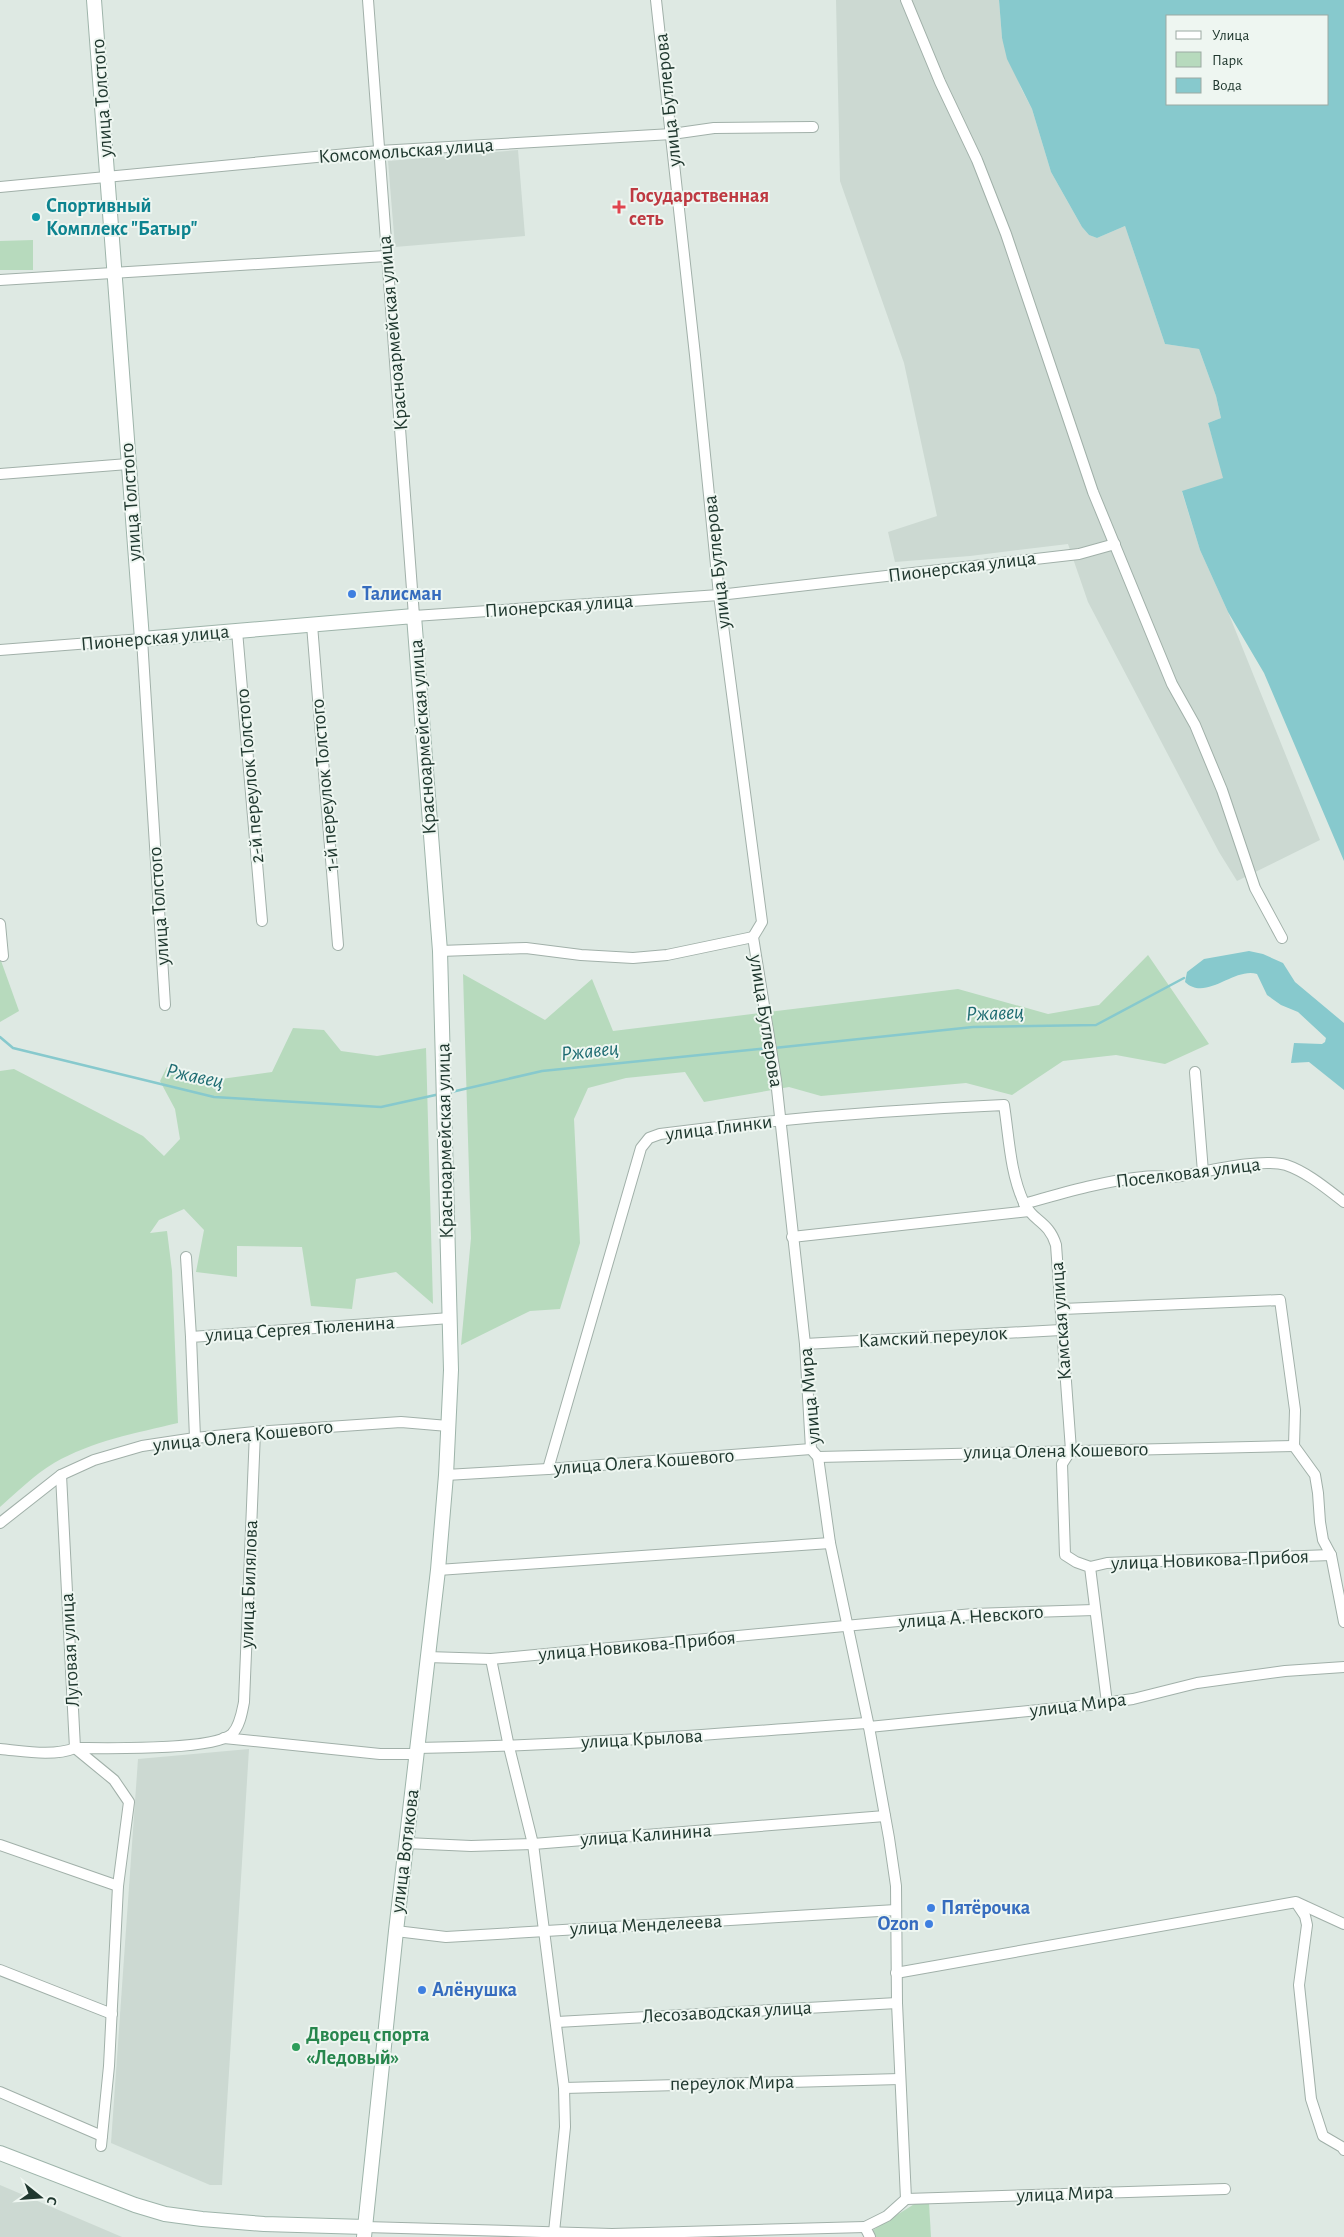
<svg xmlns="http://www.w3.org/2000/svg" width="1344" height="2237" font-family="'Alegreya Sans',sans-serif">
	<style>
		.built { fill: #ccd9d2 }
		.green { fill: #b7dabd }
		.water { fill: #87c9cd; fill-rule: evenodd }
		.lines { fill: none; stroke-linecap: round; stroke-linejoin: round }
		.stream { stroke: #87c9cd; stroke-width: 2.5 }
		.street-casing { stroke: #a1b0a9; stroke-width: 12 }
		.secondary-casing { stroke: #9eb4aa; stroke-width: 16 }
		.street { stroke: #fff; stroke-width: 10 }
		.secondary { stroke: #fff; stroke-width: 14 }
		.health-dot { fill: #e0444e; stroke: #eef6f1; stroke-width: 2 }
		.culture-dot { fill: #0f9aa8; stroke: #eef6f1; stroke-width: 2 }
		.shop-dot { fill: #3f7fe0; stroke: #eef6f1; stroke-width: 2 }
		.leisure-dot { fill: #2e9e5b; stroke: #eef6f1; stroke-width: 2 }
		.labels { text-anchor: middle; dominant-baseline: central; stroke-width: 4; stroke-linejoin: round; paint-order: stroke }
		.street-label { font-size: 20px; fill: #20382f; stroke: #eef6f1 }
		.health-label { font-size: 20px; font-weight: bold; fill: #be3a42; stroke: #eef6f1; text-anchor: start }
		.culture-label { font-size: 20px; font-weight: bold; fill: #0d838f; stroke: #eef6f1; text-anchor: start }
		.shop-label { font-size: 20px; font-weight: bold; fill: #366cbe; stroke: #eef6f1; text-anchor: start }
		.leisure-label { font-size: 20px; font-weight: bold; fill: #27864d; stroke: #eef6f1; text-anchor: start }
		.water-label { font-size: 21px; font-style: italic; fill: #1d6b71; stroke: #eef6f1 }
	</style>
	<rect width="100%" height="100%" fill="#dee9e3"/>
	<g class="built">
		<polygon points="836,0 999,0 1002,38 1021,88 1032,109 1051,172 1082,227 1089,235 1097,238 1125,226 1165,344 1199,349 1216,396 1221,418 1208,423 1224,478 1182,492 1200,550 1228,612 1320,840 1237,881 1219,852 1088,602 1068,544 970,556 895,562 888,532 937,516 904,363 840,181"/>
		<polygon points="518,150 525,236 395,247 388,161"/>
		<polygon points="249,1749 222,2185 210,2185 111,2143 138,1759"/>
		<polygon points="0,2185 122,2237 0,2237"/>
	</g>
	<g class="green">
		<polygon points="33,240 33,270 0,270 0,241"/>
		<polygon points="1148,955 1209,1044 1165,1064 1116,1055 1063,1061 1012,1095 966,1083 821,1096 789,1087 704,1102 685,1072 626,1078 588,1088 574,1119 580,1243 560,1309 530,1311 461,1345 471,1238 463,974 545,1020 592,979 613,1031 958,989 1048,1014 1099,1005"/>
		<polygon points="0,958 19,1011 0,1022"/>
		<path d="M293 1028 324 1030 341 1051 377 1056 426 1048 433 1304 396 1272 356 1279 352 1309 311 1306 302 1247 237 1246V1277L196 1272 204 1230 184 1209 159 1220 150 1233 167 1231 172 1271 178 1423C136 1433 92 1441 54 1463 34 1475 17 1492 0 1507V1071L14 1069 143 1136 164 1156 180 1139 175 1109 160 1081 167 1067 206 1081 272 1072Z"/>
		<polygon points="916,2203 929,2203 931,2237 876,2237 873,2230"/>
	</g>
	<g class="water">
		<path d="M999 0H1344V861L1264 673 1228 612 1200 550 1182 491 1223 478 1208 423 1221 418 1216 396 1199 349 1165 344 1125 226 1097 238 1089 235 1082 227 1051 172 1032 109 1007 59 1002 38ZM1328 16V104H1168V16Z"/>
		<path d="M1249 951 1263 954 1283 963 1295 982 1344 1023V1090L1309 1062 1291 1063 1294 1043 1322 1044 1325 1042 1326 1038 1298 1012 1281 1005 1267 995 1257 974C1234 967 1206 1002 1185 982L1187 972 1204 959Z"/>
	</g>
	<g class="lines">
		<g class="stream">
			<polyline points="0,1037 13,1048 214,1097 381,1107 440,1094"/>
			<polyline points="774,1048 973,1027 1096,1025 1184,978"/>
			<polyline points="447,1093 542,1071 768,1048"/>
		</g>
		<g class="street-casing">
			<g id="street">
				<polyline points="368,0 414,616 719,595 1079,554 1115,544"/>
				<polyline points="656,0 695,355 719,595 762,922 753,937 776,1080 805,1344 811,1449 818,1457 830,1543 869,1727 889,1838 896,1886 897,2003 906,2199 887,2216 865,2227 870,2237"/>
				<polyline points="906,0 940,82 977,160 1006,234 1093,492 1172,684 1195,725 1222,790 1255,888 1282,938"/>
				<polyline points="0,187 379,151 672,134 714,128 813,127"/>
				<polyline points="0,280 386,256"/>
				<polyline points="0,474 128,464"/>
				<polyline points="312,625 338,945"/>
				<polyline points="237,631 262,921"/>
				<polyline points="0,650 142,639 165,1005"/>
				<polyline points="0,924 3,956"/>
				<polyline points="440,951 526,948 581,955 633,958 667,955 753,937"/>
				<polyline points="1195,1072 1203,1172"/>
				<path d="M1024 1204C1063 1193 1103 1181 1143 1177 1156 1175 1168 1178 1181 1176 1209 1171 1260 1158 1286 1165 1307 1172 1327 1189 1344 1202"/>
				<polyline points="792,1237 1029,1211"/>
				<polyline points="186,1257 191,1337"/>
				<polyline points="1062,1309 1280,1300 1295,1410 1294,1446 1315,1475 1318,1493 1320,1522 1323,1540 1331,1555 1344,1622"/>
				<polyline points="805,1344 1061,1330"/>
				<polyline points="195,1438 191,1337 450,1318"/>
				<polyline points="818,1457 1294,1446"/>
				<path d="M548 1469 641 1148 649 1138 660 1134C774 1119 889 1110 1004 1105 1009 1137 1010 1173 1024 1203 1032 1221 1049 1221 1056 1245L1071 1450 1062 1464 1065 1555 1076 1562 1090 1567 1107 1703"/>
				<polyline points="446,1475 548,1469 811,1449"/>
				<polyline points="0,1523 61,1475 94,1460 142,1446 195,1438 255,1432 401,1422 448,1426"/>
				<polyline points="1090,1567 1107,1563 1331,1555"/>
				<polyline points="438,1570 830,1543"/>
				<polyline points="427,1657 491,1659 973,1614 1094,1610"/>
				<polyline points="491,1659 509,1747 533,1844 564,2088 565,2127 554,2232"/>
				<polyline points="869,1727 1089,1705 1133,1699 1197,1683 1285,1671 1344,1667"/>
				<polyline points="224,1738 380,1754 416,1754"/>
				<path d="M417 1748C567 1746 717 1734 867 1723"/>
				<path d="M0 1749C23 1751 53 1757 75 1748L61 1475"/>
				<polyline points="406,1843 471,1846 533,1844 885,1816"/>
				<polyline points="0,1845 118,1886"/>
				<polyline points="1297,1904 1305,1916 1307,1925 1299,1985 1311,2099 1323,2136 1342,2147 1344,2150"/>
				<polyline points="396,1931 446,1937 896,1910"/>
				<polyline points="0,1970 112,2014"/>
				<polyline points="896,1973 1296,1902 1344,1924"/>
				<polyline points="557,2022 897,2003"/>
				<polyline points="564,2088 900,2079"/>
				<polyline points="0,2092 102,2136"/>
				<path d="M101 2146 109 2066 118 1886 129 1802 114 1780 75 1748C105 1748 212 1751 232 1734 240 1726 242 1712 244 1702L255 1432"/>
				<polyline points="906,2199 1225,2189"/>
				<polyline points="365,2227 612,2234 865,2227"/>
			</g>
		</g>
		<g class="secondary-casing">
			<g id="secondary">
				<polyline points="94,0 142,639 414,616 440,951 451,1370 446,1475 438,1570 396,1931 364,2237"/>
				<polyline points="0,2153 135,2205 165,2214 202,2219 264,2224 365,2227"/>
			</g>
		</g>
		<use href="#street" class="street"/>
		<use href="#secondary" class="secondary"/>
	</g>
	<path class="health-dot" d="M616.5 199.5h5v5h5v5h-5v5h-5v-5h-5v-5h5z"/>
	<circle class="culture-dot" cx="36" cy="217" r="5"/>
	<g class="shop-dot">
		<circle cx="352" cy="594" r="5"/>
		<circle cx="931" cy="1908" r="5"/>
		<circle cx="929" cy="1924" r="5"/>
		<circle cx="422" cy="1990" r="5"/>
	</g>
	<circle class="leisure-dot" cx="296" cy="2047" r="5"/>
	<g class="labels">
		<g class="street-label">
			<text transform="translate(102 98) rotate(-94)">улица Толстого</text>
			<text transform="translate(668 100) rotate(-96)">улица Бутлерова</text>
			<text transform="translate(406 151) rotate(-4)">Комсомольская улица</text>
			<text transform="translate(393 333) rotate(-95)">Красноармейская улица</text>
			<text transform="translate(131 502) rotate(-94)">улица Толстого</text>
			<text transform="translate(717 562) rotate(-96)">улица Бутлерова</text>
			<text transform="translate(962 567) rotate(-7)">Пионерская улица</text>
			<text transform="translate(559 606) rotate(-4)">Пионерская улица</text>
			<text transform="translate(155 638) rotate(-5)">Пионерская улица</text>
			<text transform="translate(423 737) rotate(-94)">Красноармейская улица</text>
			<text transform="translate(250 776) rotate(-95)">2-й переулок Толстого</text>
			<text transform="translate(325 785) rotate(-95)">1-й переулок Толстого</text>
			<text transform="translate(159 906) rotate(-94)">улица Толстого</text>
			<text transform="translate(766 1021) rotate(81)">улица Бутлерова</text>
			<text transform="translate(719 1128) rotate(-7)">улица Глинки</text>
			<text transform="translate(445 1141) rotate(-91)">Красноармейская улица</text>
			<text transform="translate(1188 1173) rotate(-7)">Поселковая улица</text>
			<text transform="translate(1061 1321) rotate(-94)">Камская улица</text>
			<text transform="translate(300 1329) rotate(-4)">улица Сергея Тюленина</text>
			<text transform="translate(933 1337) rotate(-3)">Камский переулок</text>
			<text transform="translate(810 1396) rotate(-95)">улица Мира</text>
			<text transform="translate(243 1436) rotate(-6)">улица Олега Кошевого</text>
			<text transform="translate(1056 1451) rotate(-1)">улица Олена Кошевого</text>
			<text transform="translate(644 1462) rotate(-4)">улица Олега Кошевого</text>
			<text transform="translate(1210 1560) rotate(-2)">улица Новикова-Прибоя</text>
			<text transform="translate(249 1584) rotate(-88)">улица Билялова</text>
			<text transform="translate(971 1617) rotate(-4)">улица А. Невского</text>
			<text transform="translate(637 1646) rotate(-5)">улица Новикова-Прибоя</text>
			<text transform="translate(70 1650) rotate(-93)">Луговая улица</text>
			<text transform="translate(1078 1705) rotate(-7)">улица Мира</text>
			<text transform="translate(642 1739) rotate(-3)">улица Крылова</text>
			<text transform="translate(646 1835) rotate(-4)">улица Калинина</text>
			<text transform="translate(405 1851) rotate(-83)">улица Вотякова</text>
			<text transform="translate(646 1925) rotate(-3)">улица Менделеева</text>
			<text transform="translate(727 2012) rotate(-3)">Лесозаводская улица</text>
			<text transform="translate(732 2083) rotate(-1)">переулок Мира</text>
			<text transform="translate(1065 2194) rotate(-2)">улица Мира</text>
		</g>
		<g class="health-label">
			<text x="629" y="196">Государственная<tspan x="629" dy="23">сеть</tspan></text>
		</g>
		<g class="culture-label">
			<text x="46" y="206">Спортивный<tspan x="46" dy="23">Комплекс "Батыр"</tspan></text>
		</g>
		<g class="shop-label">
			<text x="362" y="594">Талисман</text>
			<text x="941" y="1908">Пятёрочка</text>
			<text x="919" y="1924" text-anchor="end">Ozon</text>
			<text x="432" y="1990">Алёнушка</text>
		</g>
		<g class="leisure-label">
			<text x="306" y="2035">Дворец спорта<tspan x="306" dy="23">«Ледовый»</tspan></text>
		</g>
		<g class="water-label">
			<text transform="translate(995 1013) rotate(-2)">Ржавец</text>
			<text transform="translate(590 1051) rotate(-6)">Ржавец</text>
			<text transform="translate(195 1076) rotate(12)">Ржавец</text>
		</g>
	</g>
	<rect x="1166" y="15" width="162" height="90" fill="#eef6f1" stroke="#9caaa3"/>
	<rect x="1176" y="31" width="25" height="8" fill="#ffffff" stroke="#9caaa3"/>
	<text x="1212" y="40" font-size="15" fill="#20382f">Улица</text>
	<rect x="1176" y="52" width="25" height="15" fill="#b7dabd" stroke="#9caaa3"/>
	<text x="1212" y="65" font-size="15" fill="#20382f">Парк</text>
	<rect x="1176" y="78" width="25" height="15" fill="#87c9cd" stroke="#9caaa3"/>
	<text x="1212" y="90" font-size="15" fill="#20382f">Вода</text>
	<g transform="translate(40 2197) rotate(107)" stroke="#eef6f1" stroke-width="4" paint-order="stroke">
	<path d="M0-4L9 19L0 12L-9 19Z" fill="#20382f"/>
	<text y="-8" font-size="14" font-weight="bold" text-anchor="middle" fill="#20382f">С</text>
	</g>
</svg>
